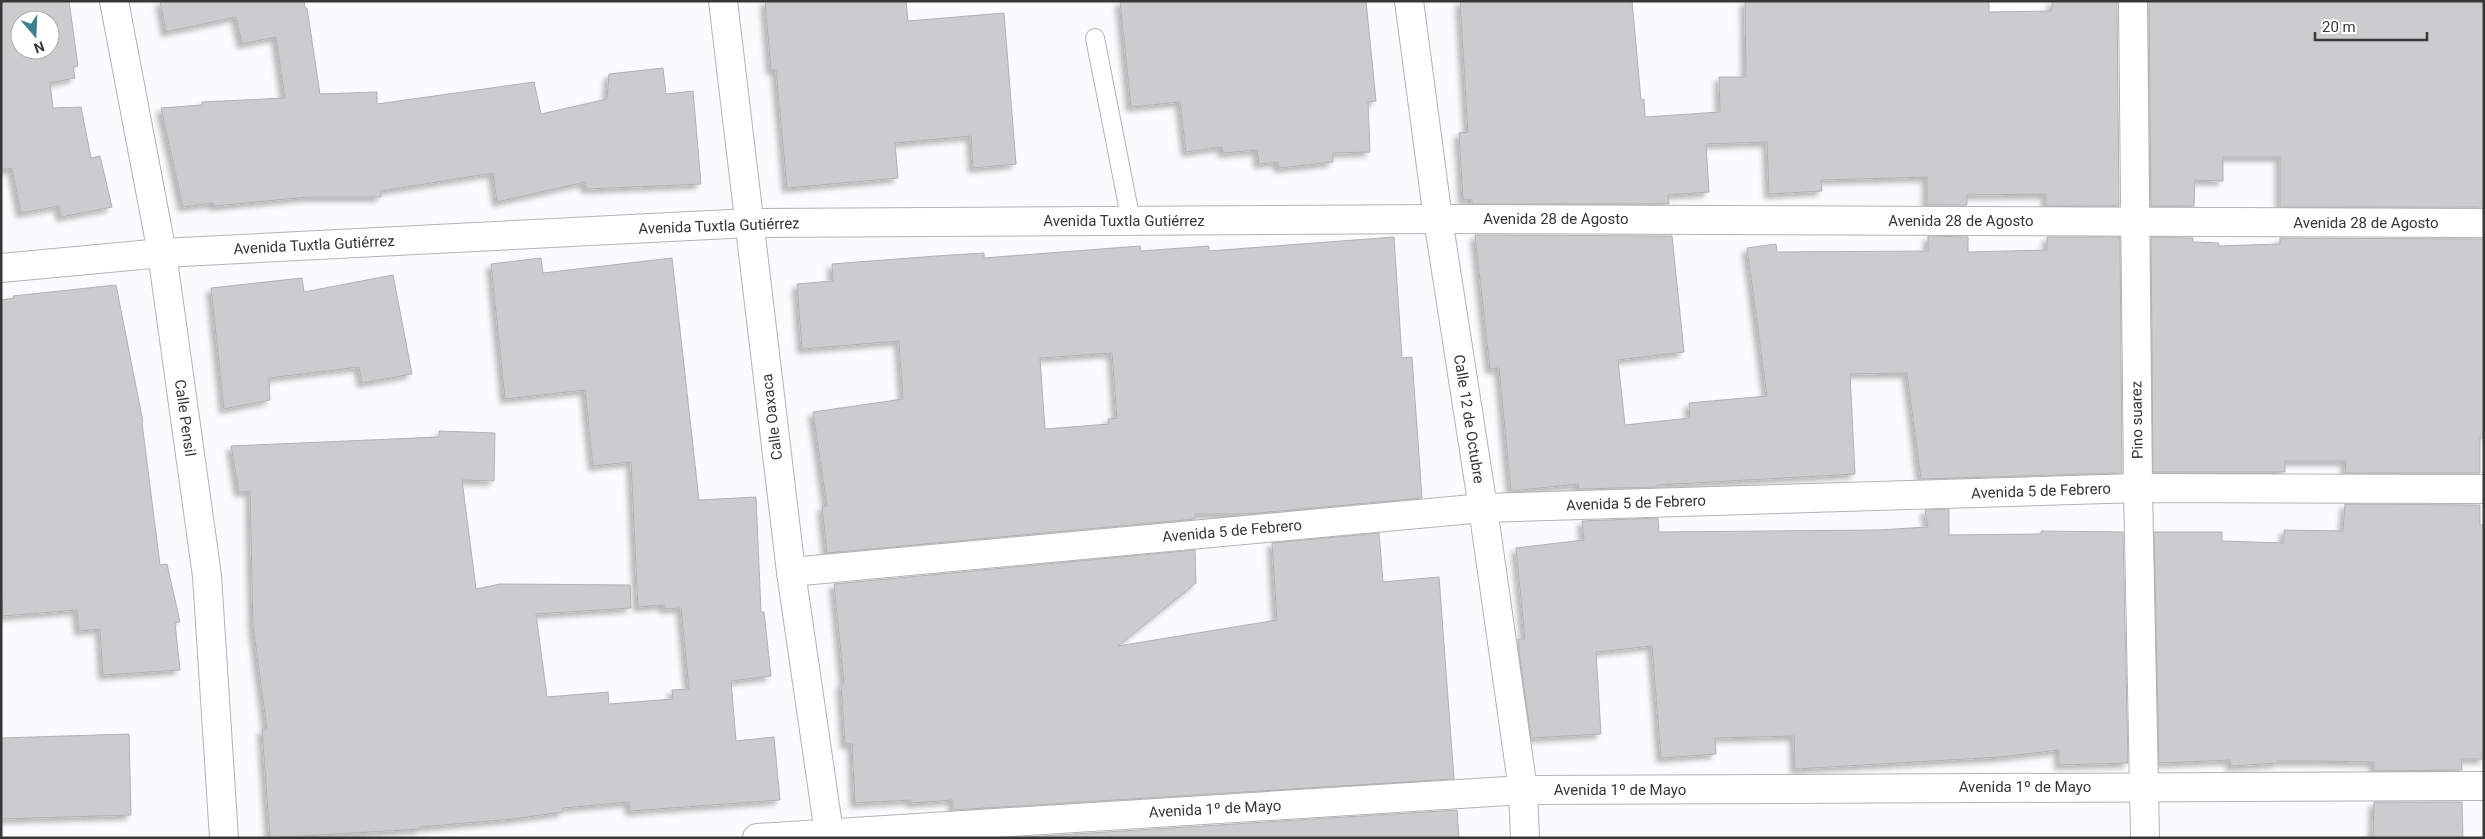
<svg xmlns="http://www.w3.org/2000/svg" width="2485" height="839" font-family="Roboto,sans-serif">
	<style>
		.building { fill: #ccccce; stroke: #b2b2b4; fill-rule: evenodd; filter: url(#shadow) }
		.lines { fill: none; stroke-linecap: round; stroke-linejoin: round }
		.lane-casing { stroke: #b3b3b4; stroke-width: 20 }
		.street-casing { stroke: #b3b3b4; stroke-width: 30 }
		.secondary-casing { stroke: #b3b3b4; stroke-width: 30 }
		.lane { stroke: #fff; stroke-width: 18 }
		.street { stroke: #fff; stroke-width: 28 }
		.secondary { stroke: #fff; stroke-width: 28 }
		.labels { text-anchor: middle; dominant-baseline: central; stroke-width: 4; stroke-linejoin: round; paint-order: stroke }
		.street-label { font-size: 15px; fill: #373737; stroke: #fff }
	</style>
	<defs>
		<filter id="shadow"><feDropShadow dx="-4.5" dy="4.5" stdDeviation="2.5" flood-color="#0004"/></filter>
	</defs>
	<rect width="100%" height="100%" fill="#fbfbfd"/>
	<g class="building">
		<path d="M1 1H69L78 66 73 67 75 78 50 83 53 108 81 107 91 158 100 156 112 207 61 217 59 206 21 213 12 168 1 170ZM20 20H50V50H20Z"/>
		<polygon points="160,1 304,1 305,8 307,8 320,94 377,92 377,104 534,82 541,114 607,99 609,74 663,68 666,94 693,91 701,184 586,189 585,182 497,202 493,173 381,191 381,197 308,197 214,206 213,203 183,207 161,108 202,105 202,102 285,98 276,37 242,44 236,17 166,32"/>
		<polygon points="765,1 906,1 908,21 1004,13 1016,164 973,168 971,136 895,143 898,178 787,188 776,70 771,70"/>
		<polygon points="1120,1 1366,1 1376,101 1368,102 1370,152 1333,153 1333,162 1279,168 1278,162 1259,164 1257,150 1223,153 1222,147 1186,152 1180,102 1131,107"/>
		<polygon points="1460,1 1632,1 1641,100 1644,99 1645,117 1720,112 1719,77 1746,77 1745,1 1989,1 1989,12 2052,11 2052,1 2117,1 2119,206 2046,206 2046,194 1967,195 1967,205 1927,205 1927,177 1821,180 1822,191 1769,194 1767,142 1706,144 1709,192 1668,195 1669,204 1472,204 1472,199 1463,200 1459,133 1468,132"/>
		<polygon points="2149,1 2484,1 2484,207 2280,207 2280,157 2223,157 2223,181 2195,180 2194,206 2151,206"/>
		<polygon points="1475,235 1672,236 1684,352 1618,360 1625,425 1690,418 1689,403 1767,396 1747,248 1776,244 1777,252 1928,251 1928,236 1968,237 1968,252 2047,250 2047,237 2120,237 2122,473 1921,479 1907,373 1850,374 1855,474 1657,485 1657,487 1579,489 1578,484 1511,491 1499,368 1490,369"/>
		<path d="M1394 237 1402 358 1412 357 1422 498 1247 514H1195V519L827 553 822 507 827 506 813 412 903 399 899 341 802 349 797 284 833 281 832 264 936 256 984 253V258L1140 246 1141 251 1209 246V251ZM1112 353 1117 418 1108 419 1109 424 1045 429 1040 358Z"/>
		<polygon points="2151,237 2193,238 2193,242 2219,243 2218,246 2280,244 2280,238 2484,239 2484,438 2480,438 2480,473 2345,473 2346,461 2285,461 2285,472 2153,472"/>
		<polygon points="541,258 543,273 672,258 699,500 756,497 761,612 764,612 771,676 731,681 736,741 774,737 780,800 630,811 629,802 563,808 563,812 513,819 420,827 420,829 270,838 262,730 267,729 253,625 250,491 239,492 231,446 439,437 439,431 495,433 494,481 462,480 476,589 500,584 630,585 631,608 536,614 547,697 608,692 609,704 673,699 672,690 689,689 681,608 664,609 664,605 638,607 631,462 593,466 585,390 505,399 491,264"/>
		<polygon points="393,275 412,374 362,383 359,367 269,378 270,400 224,409 211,288 302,278 304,292"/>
		<polygon points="116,285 143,422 142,423 160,565 167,564 180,622 175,623 180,670 103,675 100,629 79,631 77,610 3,616 1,591 1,300 14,298 13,296"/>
		<polygon points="2345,504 2480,505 2480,525 2484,525 2484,759 2461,759 2462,770 2374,771 2374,762 2318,761 2277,761 2277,763 2231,766 2230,760 2159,763 2154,532 2222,532 2222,541 2284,543 2284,530 2343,531"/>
		<polygon points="1949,509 1949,535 2041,534 2041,531 2123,532 2128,763 2059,765 2059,750 2000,757 1795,769 1794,736 1715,738 1716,754 1661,758 1652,646 1596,652 1601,734 1531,738 1519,651 1518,639 1525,639 1516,548 1584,540 1582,521 1658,518 1659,532 1878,530 1928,527 1925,510"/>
		<polygon points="1379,533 1383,582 1439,577 1454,779 953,810 953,800 911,803 911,800 855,803 852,744 845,744 841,683 844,683 834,584 1195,550 1196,583 1118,646 1277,620 1272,543"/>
		<polygon points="129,734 131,815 1,819 1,738"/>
		<polygon points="2374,802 2462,802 2463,838 2373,838"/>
		<polygon points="1457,810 1459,838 1011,838"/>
	</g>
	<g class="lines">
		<g class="lane-casing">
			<polyline id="lane" points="1095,38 1131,221"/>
		</g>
		<g class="street-casing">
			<g id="street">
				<polyline points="723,1 791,572 829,833"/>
				<polyline points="1409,1 1438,219 1483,508 1523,790 1525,838"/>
				<polyline points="2133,1 2138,488 2145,838"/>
				<polyline points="1,268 162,253 749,223 1438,219 2484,223"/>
				<polyline points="791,572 1483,508 2138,488 2484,489"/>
				<polyline points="757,838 1523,790 2484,786"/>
			</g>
		</g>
		<g class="secondary-casing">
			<polyline id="secondary" points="114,1 162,253 207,576 224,838"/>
		</g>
		<use href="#lane" class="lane"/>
		<use href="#street" class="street"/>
		<use href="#secondary" class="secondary"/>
	</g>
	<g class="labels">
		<g class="street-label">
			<text x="1556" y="219">Avenida 28 de Agosto</text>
			<text x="1124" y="221">Avenida Tuxtla Gutiérrez</text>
			<text x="1961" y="221">Avenida 28 de Agosto</text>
			<text x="2366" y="223">Avenida 28 de Agosto</text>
			<text transform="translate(719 226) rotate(-2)">Avenida Tuxtla Gutiérrez</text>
			<text transform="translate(314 245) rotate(-3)">Avenida Tuxtla Gutiérrez</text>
			<text transform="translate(772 417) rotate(-97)">Calle Oaxaca</text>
			<text transform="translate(185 418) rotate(82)">Calle Pensil</text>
			<text transform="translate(1469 419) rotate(81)">Calle 12 de Octubre</text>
			<text transform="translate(2137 420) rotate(-91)">Pino suarez</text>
			<text transform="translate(2041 491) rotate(-2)">Avenida 5 de Febrero</text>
			<text transform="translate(1636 503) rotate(-2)">Avenida 5 de Febrero</text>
			<text transform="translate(1232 531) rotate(-5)">Avenida 5 de Febrero</text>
			<text x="2025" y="787">Avenida 1º de Mayo</text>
			<text x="1620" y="790">Avenida 1º de Mayo</text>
			<text transform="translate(1215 809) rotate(-3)">Avenida 1º de Mayo</text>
		</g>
	</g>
	<rect width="2485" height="839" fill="none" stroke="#373737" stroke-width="5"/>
	<g transform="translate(35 35) rotate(161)"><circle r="24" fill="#ffffff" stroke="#afafaf"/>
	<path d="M0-4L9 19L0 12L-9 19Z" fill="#3d7f91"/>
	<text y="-8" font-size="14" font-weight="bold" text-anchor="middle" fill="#373737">N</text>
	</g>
	<path d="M2315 32v8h112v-8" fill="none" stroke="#373737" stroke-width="2.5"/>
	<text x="2322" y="32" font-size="15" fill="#373737" stroke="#ffffff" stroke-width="4" paint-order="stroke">20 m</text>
</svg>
